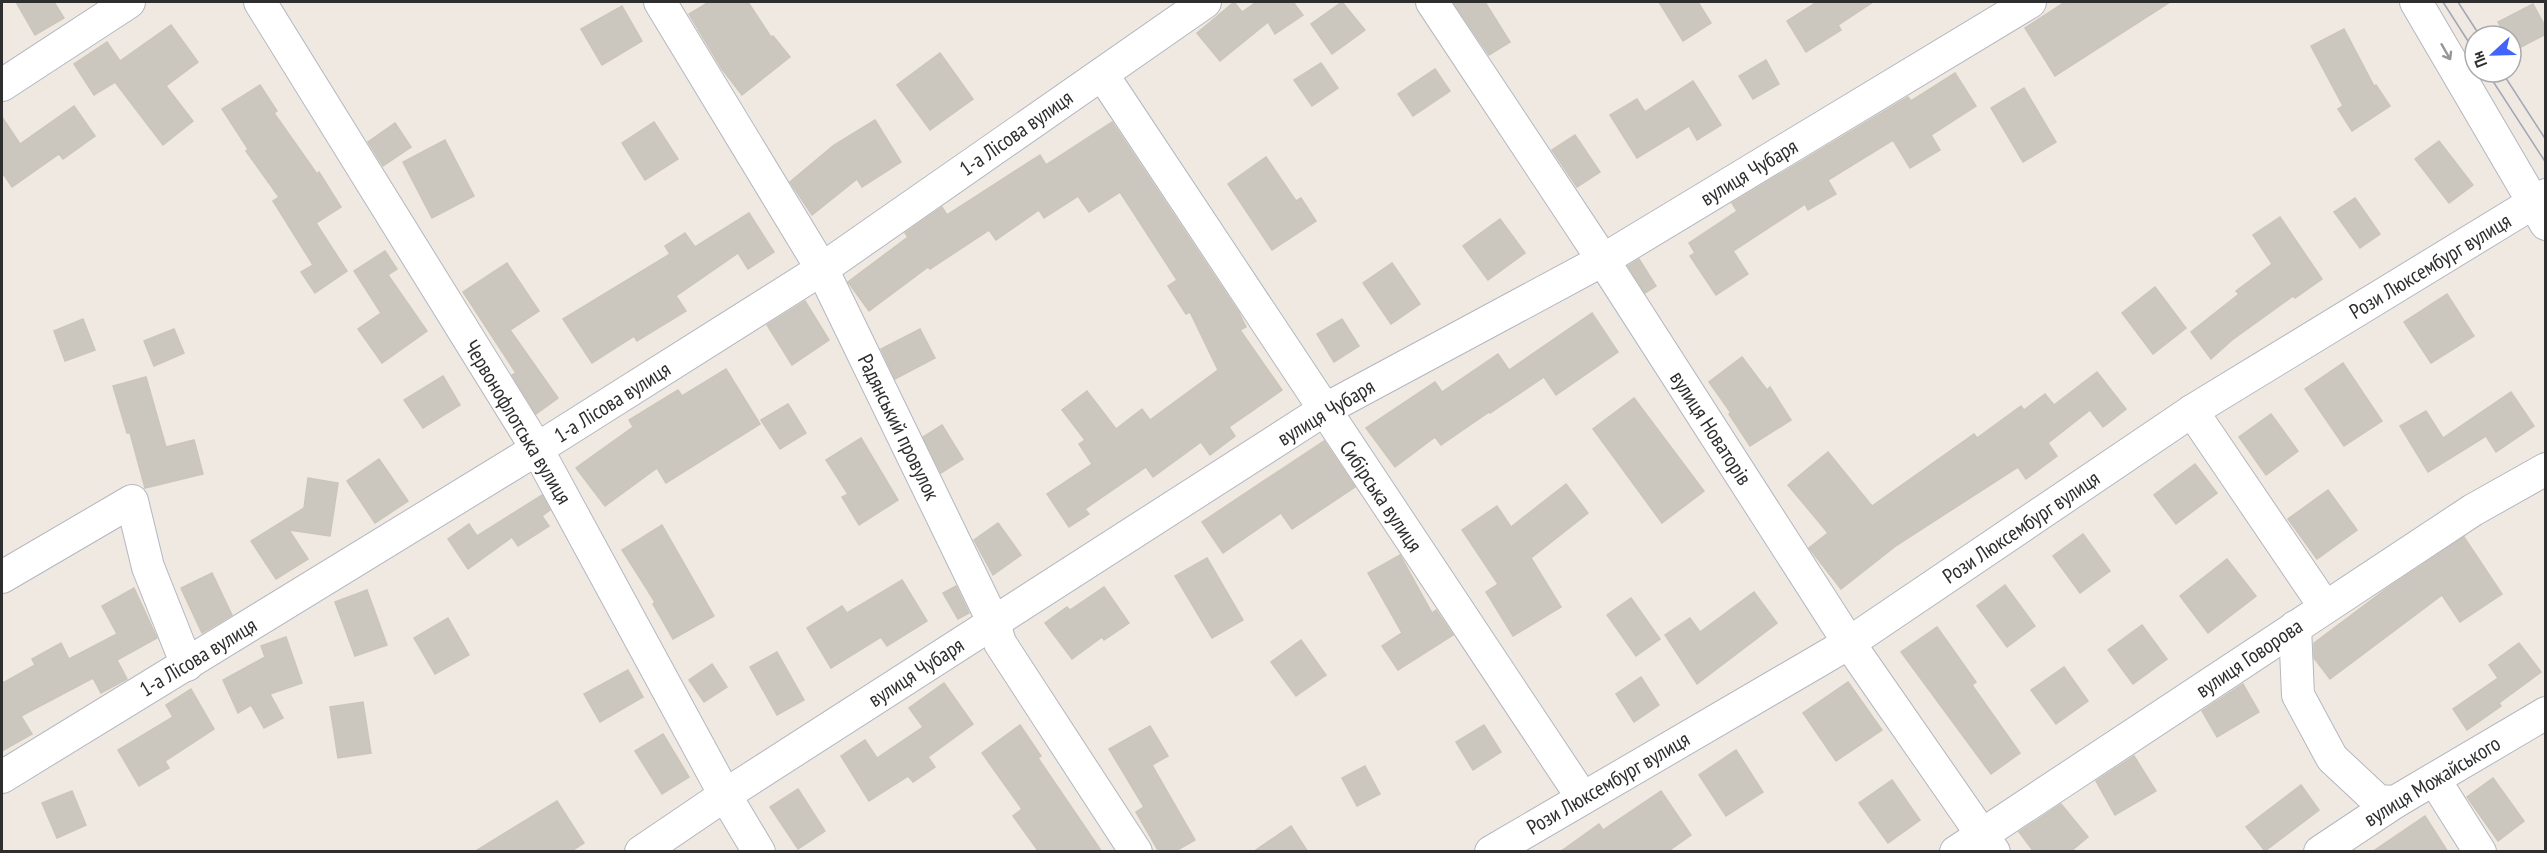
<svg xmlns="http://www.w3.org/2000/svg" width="2547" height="853" font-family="'PT Sans Narrow',sans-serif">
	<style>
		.building { fill: #cbc7bf; stroke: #cbc5ba; stroke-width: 1.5 }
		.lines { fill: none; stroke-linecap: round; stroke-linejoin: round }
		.minor-casing { stroke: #b4b7c1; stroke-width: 34 }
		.minor { stroke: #fff; stroke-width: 32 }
		.tram { stroke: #a3a6b8; stroke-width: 1.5 }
		.oneway { stroke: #969696 }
		.labels { text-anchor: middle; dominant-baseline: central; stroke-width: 4.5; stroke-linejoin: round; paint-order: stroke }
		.street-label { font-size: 21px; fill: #2e2e2e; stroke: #fff }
	</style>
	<rect width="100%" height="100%" fill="#efe9e1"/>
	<g class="building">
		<polygon points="16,2 54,2 64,18 35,35"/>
		<polygon points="709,2 748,2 771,37 773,36 790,57 742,95 722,69 689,14"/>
		<polygon points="1234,2 1242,12 1255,3 1253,2 1293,2 1303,15 1275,34 1268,22 1220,61 1197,33"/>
		<polygon points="1342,2 1365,30 1332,54 1311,24"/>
		<polygon points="1453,2 1485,2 1510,42 1489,55"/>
		<polygon points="1659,2 1698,2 1711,23 1683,41"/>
		<polygon points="1817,2 1873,2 1838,25 1841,30 1806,52 1787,21"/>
		<polygon points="2065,2 2170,2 2055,76 2025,28"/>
		<polygon points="2533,4 2546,28 2546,34 2513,51 2511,36 2506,36 2498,22"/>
		<polygon points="622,6 642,41 602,65 581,29"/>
		<polygon points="171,25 198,62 166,86 193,121 163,145 115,82 94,95 74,64 107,42 120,61"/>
		<polygon points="2344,29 2374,86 2376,85 2390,106 2352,131 2338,109 2343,106 2311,46"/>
		<polygon points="940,53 973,99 930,130 897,85"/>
		<polygon points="1766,60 1779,84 1753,99 1739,76"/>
		<polygon points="1321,63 1338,88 1312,106 1294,80"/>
		<polygon points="1435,69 1450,91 1413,116 1398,94"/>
		<polygon points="1955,73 1976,106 1931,135 1940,150 1910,168 1893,140 1828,180 1836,194 1808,210 1805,204 1733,251 1748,274 1716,295 1690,256 1695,253 1689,243 1737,211 1732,203 1908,97 1911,101"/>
		<polygon points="1693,81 1721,125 1697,140 1689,126 1637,158 1610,115 1637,99 1645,112"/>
		<polygon points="260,85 277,111 274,113 317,174 319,172 341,207 316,223 347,271 315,293 301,272 313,265 273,201 279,197 246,151 248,149 222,109"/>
		<polygon points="2024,88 2056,142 2023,162 1991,108"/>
		<polygon points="74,106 95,136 63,159 59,154 12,187 2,172 2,117 20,144"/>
		<polygon points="875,120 901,162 862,187 857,179 812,215 790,182 834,145"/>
		<polygon points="654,122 678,159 645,180 622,143"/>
		<polygon points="1112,122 1239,313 1246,327 1240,330 1282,390 1229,427 1235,436 1210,455 1201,442 1153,477 1146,467 1085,509 1089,514 1069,527 1047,494 1092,464 1079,444 1085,440 1062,410 1087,391 1116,429 1142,409 1150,420 1218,370 1190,312 1186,314 1168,286 1177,280 1120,192 1089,212 1078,196 1044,218 1039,210 996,240 989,230 930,269 928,267 869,311 848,282 908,237 905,233 942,207 947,215 1040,155 1046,165"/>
		<polygon points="395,123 411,147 383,166 368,142"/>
		<polygon points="1575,135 1600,172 1577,187 1552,150"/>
		<polygon points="445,140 474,196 432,218 403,162"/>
		<polygon points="2439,141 2473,185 2449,203 2415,159"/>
		<polygon points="1266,157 1296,201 1301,198 1316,221 1272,250 1228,184"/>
		<polygon points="2355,198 2380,234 2360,248 2334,212"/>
		<polygon points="749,213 774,252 748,269 738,253 676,296 686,311 637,341 634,336 592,363 563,319 670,254 665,246 685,233 695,247"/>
		<polygon points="2280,217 2322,279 2295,298 2293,296 2232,340 2211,359 2191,332 2239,294 2236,291 2272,264 2253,235"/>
		<polygon points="1500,219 1525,253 1488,280 1463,246"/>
		<polygon points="385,251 397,269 388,275 427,331 382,363 358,329 381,313 354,271"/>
		<polygon points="1639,259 1656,286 1645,293 1628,266"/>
		<polygon points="507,263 539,311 510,330 558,398 536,414 512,375 516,373 463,292"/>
		<polygon points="1392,263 1420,304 1391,324 1363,283"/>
		<polygon points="2155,287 2186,328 2153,354 2122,313"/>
		<polygon points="2447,294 2474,336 2431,363 2404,322"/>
		<polygon points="805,301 829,340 792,365 767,325"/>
		<polygon points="1592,313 1618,352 1556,395 1544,377 1490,413 1489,412 1441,445 1435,437 1395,467 1366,428 1435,382 1442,392 1498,354 1509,370"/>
		<polygon points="83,319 95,350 65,361 54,331"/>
		<polygon points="1342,319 1359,346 1334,362 1317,334"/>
		<polygon points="174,329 184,353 154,366 144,341"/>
		<polygon points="920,329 935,358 895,379 881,349"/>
		<polygon points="1742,357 1767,390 1770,387 1791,420 1750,446 1729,414 1731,413 1709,382"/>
		<polygon points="2343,363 2382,421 2344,446 2305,389"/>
		<polygon points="726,369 760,424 666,483 657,468 605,506 576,468 633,427 629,420 678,390 682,396"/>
		<polygon points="2097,372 2126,409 2103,427 2090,410 2048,443 2057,456 2026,479 2018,467 1897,545 1841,589 1809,548 1828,533 1788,485 1828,452 1872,506 1974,434 1977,438 2021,406 2024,410 2045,394 2054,405"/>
		<polygon points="443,376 460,405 423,428 404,400"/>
		<polygon points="146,377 166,447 194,440 203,474 145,488 130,433 127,433 113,386"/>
		<polygon points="2511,392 2534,426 2496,452 2486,436 2428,472 2400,426 2426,411 2443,438"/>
		<polygon points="1634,398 1704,491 1662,523 1593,429"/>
		<polygon points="788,404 806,433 780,449 761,420"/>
		<polygon points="2271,414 2298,451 2266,475 2239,437"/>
		<polygon points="942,425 963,459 941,473 923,437"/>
		<polygon points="861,438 898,500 859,525 842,497 848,494 826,460"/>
		<polygon points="1324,441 1355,487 1292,529 1281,513 1223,553 1202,522"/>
		<polygon points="379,459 408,501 375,523 347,481"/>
		<polygon points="2195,464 2217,493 2176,524 2154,495"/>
		<polygon points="308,478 338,483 330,536 289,530 308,559 276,579 251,541 304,508"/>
		<polygon points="1566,484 1588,513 1531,558 1561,607 1513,636 1486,592 1498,584 1462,530 1497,506 1511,527"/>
		<polygon points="2328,490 2357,530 2317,559 2288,519"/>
		<polygon points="542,495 550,510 542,516 549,526 518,546 512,537 468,569 448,539 469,524 477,536"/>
		<polygon points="998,523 1021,555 993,575 974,540"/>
		<polygon points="662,525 714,616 673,639 653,604 655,602 622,550"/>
		<polygon points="2083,534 2110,571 2080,593 2053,556"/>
		<polygon points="2464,537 2502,594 2460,622 2442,595 2330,679 2314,658 2314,643 2386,589"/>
		<polygon points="1400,555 1432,613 1436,610 1453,635 1398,670 1382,646 1402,633 1368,573"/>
		<polygon points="1207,558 1243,620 1212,638 1175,576"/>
		<polygon points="2227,559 2256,596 2208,633 2180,596"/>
		<polygon points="212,573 232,615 202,633 181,588"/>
		<polygon points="902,580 927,621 887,646 881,637 831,668 807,628 842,606 847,613"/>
		<polygon points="2005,585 2035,626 2007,647 1977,606"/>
		<polygon points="956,586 969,613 958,619 943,593"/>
		<polygon points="1104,587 1129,623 1104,640 1102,637 1072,659 1045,623 1067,607 1070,610"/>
		<polygon points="134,588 157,638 117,660 127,679 101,693 93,678 21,716 32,734 2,751 2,680 3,683 35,665 32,659 61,643 69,659 117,634 102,606"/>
		<polygon points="367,590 387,645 355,656 335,602"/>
		<polygon points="1754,592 1777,623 1697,684 1665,635 1690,618 1700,632"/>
		<polygon points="1631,598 1660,639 1636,656 1607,615"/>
		<polygon points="448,618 469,655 435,674 414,638"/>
		<polygon points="2142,625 2167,659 2133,684 2108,650"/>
		<polygon points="1937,627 1976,682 1972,685 2020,753 1991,774 1901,652"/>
		<polygon points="286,637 302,683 270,694 283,718 264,728 251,705 238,713 223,680 265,657 261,646"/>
		<polygon points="1301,640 1326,675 1296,696 1271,662"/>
		<polygon points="2519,643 2541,672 2499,703 2501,706 2467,730 2453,709 2498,678 2489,665"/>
		<polygon points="777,652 804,700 777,715 750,667"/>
		<polygon points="712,664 727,687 704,702 689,680"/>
		<polygon points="2064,667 2088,701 2056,724 2031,690"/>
		<polygon points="628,670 643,697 600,722 584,694"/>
		<polygon points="1641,677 1659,705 1634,722 1616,694"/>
		<polygon points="1848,682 1882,730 1836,761 1803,713"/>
		<polygon points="944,683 973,724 928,757 935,767 913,782 908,776 869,801 841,756 865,740 877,758 923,727 909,708"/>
		<polygon points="2243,684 2259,712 2217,737 2202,711"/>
		<polygon points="191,689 214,729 165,761 169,768 139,786 118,750 173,717 166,705"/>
		<polygon points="363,702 371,753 338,758 330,707"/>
		<polygon points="1020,725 1041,756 1038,758 1102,852 1039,852 1013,816 1022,809 982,753"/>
		<polygon points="1484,725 1501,752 1473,770 1456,742"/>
		<polygon points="1150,726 1168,756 1152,765 1195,840 1174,852 1159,852 1136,812 1144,807 1109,749"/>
		<polygon points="663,734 689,777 662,794 635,751"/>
		<polygon points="1736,750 1763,792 1726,816 1699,775"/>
		<polygon points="2134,756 2156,791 2115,815 2096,781"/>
		<polygon points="1365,766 1380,794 1357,806 1342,778"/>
		<polygon points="2493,778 2524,821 2498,841 2467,797"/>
		<polygon points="1892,780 1920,820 1888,843 1859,803"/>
		<polygon points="2301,785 2319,810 2265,851 2246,827"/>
		<polygon points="798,789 825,831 798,849 770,807"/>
		<polygon points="72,791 86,825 57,838 42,803"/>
		<polygon points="1661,791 1691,835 1667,852 1560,852 1599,824 1603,830"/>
		<polygon points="557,801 584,843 570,852 474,852"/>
		<polygon points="2061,804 2088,837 2070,852 2034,852 2019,832"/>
		<polygon points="2425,816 2448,852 2372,852"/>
		<polygon points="1291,826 1308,852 1253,852"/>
	</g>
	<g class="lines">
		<g class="minor-casing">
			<g id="minor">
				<polyline points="260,2 537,449 725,795 759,852"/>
				<polyline points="660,2 822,269 994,623 1000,643 1136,852"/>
				<polyline points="1432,2 1603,260 1849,643 1994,852"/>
				<polyline points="2416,2 2546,224"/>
				<polyline points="1102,74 1582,797"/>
				<polyline points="2,85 129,2"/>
				<polyline points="2192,411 2325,607"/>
				<polyline points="2,577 132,501 148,567 187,665"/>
				<polyline points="2295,627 2298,695 2332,758 2378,801 2395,802"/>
				<polyline points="2,777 537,449 822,269 1205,2"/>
				<polyline points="2434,779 2480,852"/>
				<polyline points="641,852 725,795 1324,410 1603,260 2030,2"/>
				<polyline points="1491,852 1849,643 2192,411 2546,195"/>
				<polyline points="1956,852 2473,510 2546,469"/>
				<polyline points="2320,852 2395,802 2546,713"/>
			</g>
		</g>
		<use href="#minor" class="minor"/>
		<g class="tram">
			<polyline points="2443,2 2475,52"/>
			<polyline points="2458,2 2480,36"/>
			<polyline points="2487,72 2546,163"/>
			<polyline points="2502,72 2546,140"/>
		</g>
	</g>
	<defs><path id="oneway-shaft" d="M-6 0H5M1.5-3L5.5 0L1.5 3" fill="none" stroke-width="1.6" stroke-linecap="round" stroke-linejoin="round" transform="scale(1.5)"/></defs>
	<use class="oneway" href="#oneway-shaft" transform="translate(2446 52) rotate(60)"/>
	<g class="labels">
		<g class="street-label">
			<text transform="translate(1016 133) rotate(-35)">1-а Лісова вулиця</text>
			<text transform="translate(1749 172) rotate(-31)">вулиця Чубаря</text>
			<text transform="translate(2430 266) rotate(-31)">Рози Люксембург вулиця</text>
			<text transform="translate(612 402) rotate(-32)">1-а Лісова вулиця</text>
			<text transform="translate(1326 412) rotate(-31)">вулиця Чубаря</text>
			<text transform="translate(518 422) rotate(59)">Червонофлотська вулиця</text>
			<text transform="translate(899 427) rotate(64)">Радянський провулок</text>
			<text transform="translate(1711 428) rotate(57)">вулиця Новаторів</text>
			<text transform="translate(1381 496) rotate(56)">Сибірська вулиця</text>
			<text transform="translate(2021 527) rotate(-34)">Рози Люксембург вулиця</text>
			<text transform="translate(198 657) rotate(-31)">1-а Лісова вулиця</text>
			<text transform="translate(2249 658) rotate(-34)">вулиця Говорова</text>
			<text transform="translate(916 672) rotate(-33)">вулиця Чубаря</text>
			<text transform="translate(2432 781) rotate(-31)">вулиця Можайського</text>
			<text transform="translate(1608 783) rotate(-30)">Рози Люксембург вулиця</text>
		</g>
	</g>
	<rect width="2547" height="853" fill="none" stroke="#2e2e2e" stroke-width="6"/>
	<g transform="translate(2493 54) rotate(248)"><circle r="28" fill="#ffffff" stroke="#ababab" stroke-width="1.5"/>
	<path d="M0-4.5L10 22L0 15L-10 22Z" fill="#4264fb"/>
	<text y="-9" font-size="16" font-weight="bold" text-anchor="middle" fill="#2e2e2e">Пн</text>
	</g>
</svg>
